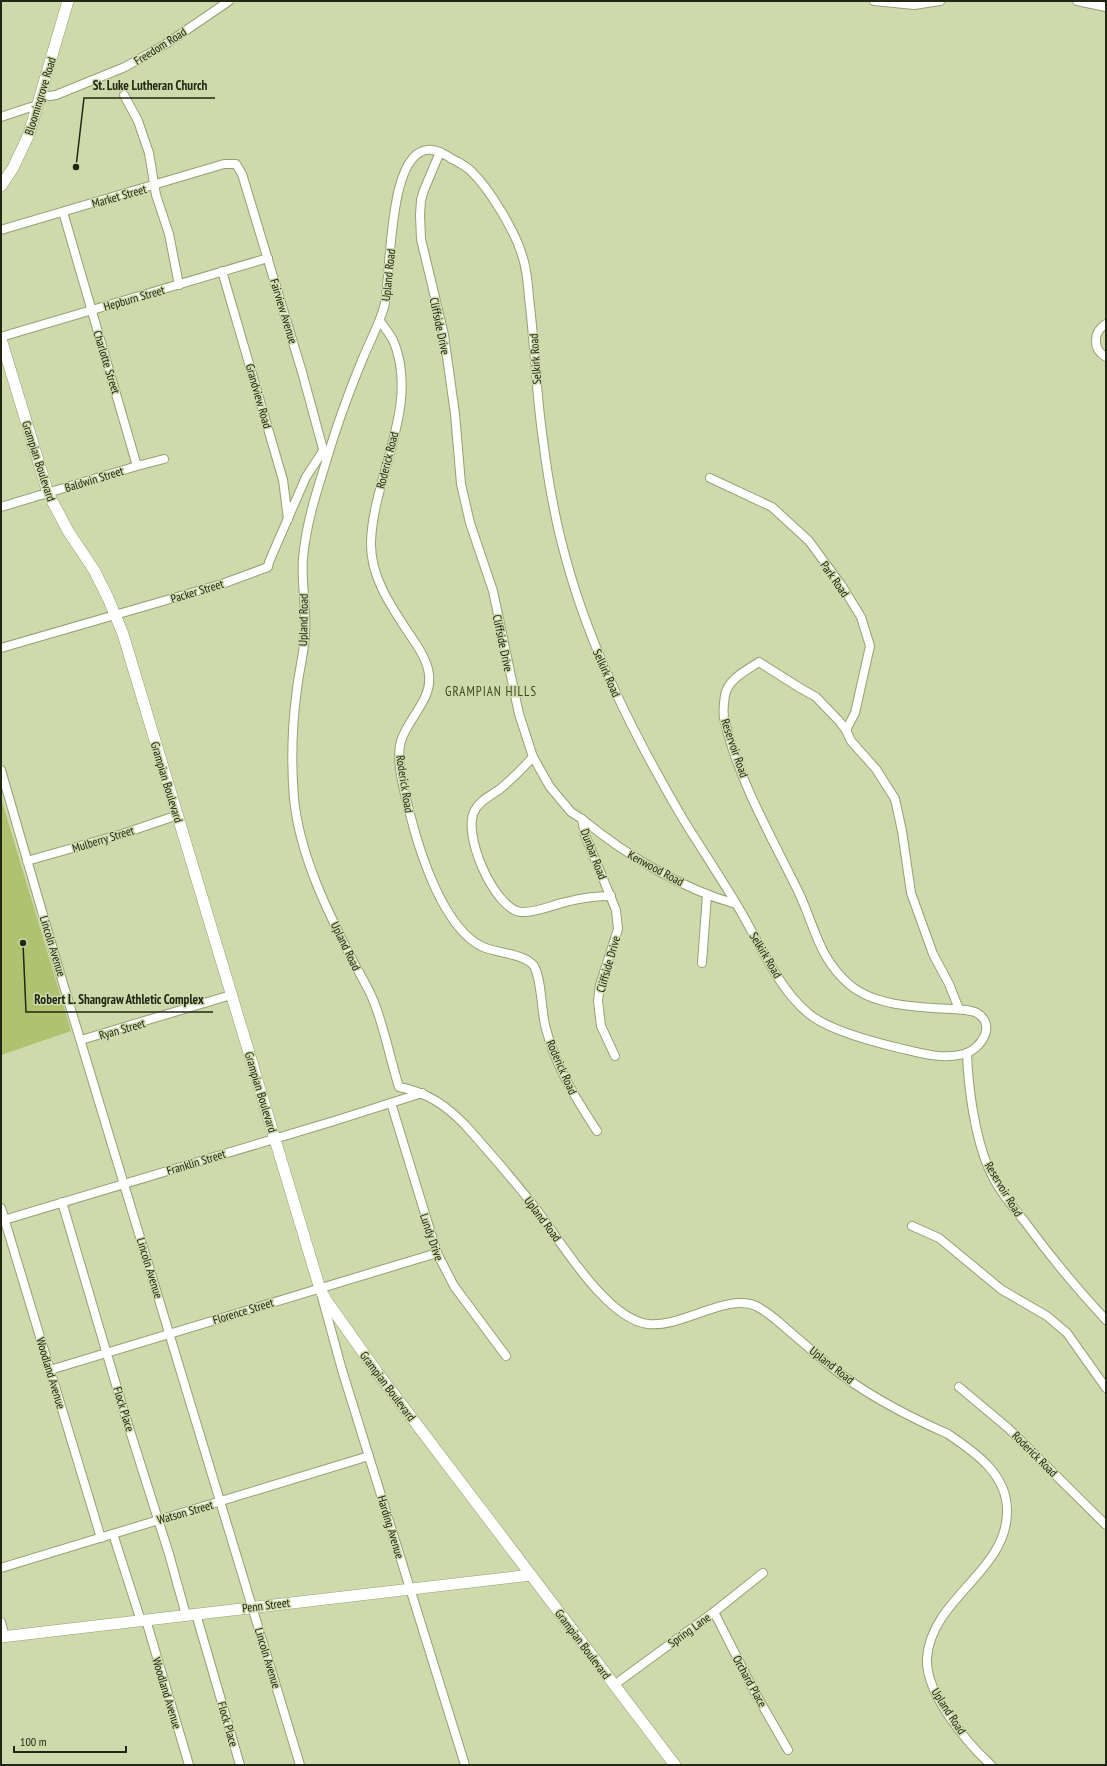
<svg xmlns="http://www.w3.org/2000/svg" width="1107" height="1766" font-family="'PT Sans Narrow',sans-serif">
	<style>
		.green { fill: #aec26f }
		.lines { fill: none; stroke-linecap: round; stroke-linejoin: round }
		.street-casing { stroke: #95a174; stroke-width: 10 }
		.secondary-casing { stroke: #95a174; stroke-width: 12 }
		.street { stroke: #fff; stroke-width: 8 }
		.secondary { stroke: #fff; stroke-width: 11 }
		.labels { text-anchor: middle; dominant-baseline: central; stroke-width: 3; stroke-linejoin: round; paint-order: stroke }
		.street-label { font-size: 12px; fill: #222614; stroke: #cedaab }
		.neighbourhood-label { font-size: 13px; letter-spacing: 1px; fill: #404a1f; stroke: #cedaab }
		.leader { fill: none; stroke: #222614; stroke-width: 1.5 }
		.callout-dot { fill: #222614; stroke: #cedaab; stroke-width: 1.5 }
		.callout-label { font-size: 13px; text-anchor: middle; font-weight: bold; fill: #222614; stroke: #cedaab; stroke-width: 3; stroke-linejoin: round; paint-order: stroke }
	</style>
	<rect width="100%" height="100%" fill="#cedaab"/>
	<polygon class="green" points="1,798 71,1031 1,1055"/>
	<g class="lines">
		<g class="street-casing">
			<g id="street">
				<polyline points="874,1 914,5 940,1"/>
				<polyline points="1077,1 1106,7"/>
				<polyline points="41,95 50,96 56,95 125,67 166,44 229,1"/>
				<polyline points="124,95 138,121 149,153 156,195 169,234 179,285"/>
				<polyline points="1,117 31,107 37,107"/>
				<path d="M440 152 424 190 421 200 420 215 421 239 444 335 455 414 461 484 470 523 493 591 519 714 533 757C523 768 512 779 500 789 492 795 480 800 475 810 461 832 494 909 521 912 536 913 552 905 566 902 581 898 595 896 611 896"/>
				<polyline points="63,212 137,466"/>
				<polyline points="1,230 224,164 236,164 242,174 302,372 326,460"/>
				<polyline points="222,271 283,480 288,519"/>
				<path d="M380 321C384 327 389 333 393 340 421 404 373 477 371 542 370 578 393 609 412 638 419 648 428 662 429 675 432 700 408 718 401 741 395 761 405 794 410 814 420 854 444 929 483 947 497 953 526 954 534 966 542 980 541 1012 546 1029 556 1067 576 1099 597 1131"/>
				<path d="M1106 324C1093 332 1092 349 1106 357"/>
				<polyline points="1,337 268,258"/>
				<polyline points="710,478 772,507 809,541 842,586 861,617 870,646 855,713 846,730"/>
				<polyline points="1,507 137,466 164,459"/>
				<polyline points="1,648 222,584 268,567 269,562 306,477 323,451"/>
				<polyline points="533,757 550,787 571,812 582,819 585,835 616,910 618,929 600,985 598,1001 601,1026 615,1056"/>
				<polyline points="1,770 59,970 300,1765"/>
				<path d="M582 819C626 855 682 889 736 904"/>
				<polyline points="27,861 122,834 178,815"/>
				<polyline points="702,963 707,895"/>
				<path d="M959 1009 949 984 933 954 911 893 902 831 895 799 876 769 851 741 846 730 840 722 816 697 800 688 759 662C747 670 728 679 725 695 724 703 722 714 725 722 739 781 771 836 798 891 815 926 818 958 850 985 878 1009 930 1007 966 1010 970 1011 974 1011 977 1013 997 1025 981 1049 964 1054 943 1060 920 1053 899 1048 874 1042 827 1030 808 1013 779 989 760 945 741 912 723 881 702 850 683 819 635 737 591 651 566 559 555 520 548 480 543 440 536 393 535 345 529 298 528 284 527 269 522 255 515 231 489 188 471 171 467 167 457 161 452 159 448 156 437 150 432 150 386 145 392 279 384 307 379 325 370 341 363 358 349 392 336 427 326 462 316 493 306 525 303 558 301 583 307 609 305 635 304 653 299 671 297 689 292 725 291 762 294 799 300 856 328 913 354 963 361 976 369 989 374 1002 385 1030 390 1059 399 1087 427 1092 447 1106 466 1126 490 1153 514 1180 536 1209 560 1240 606 1319 648 1324 681 1328 726 1293 756 1306 768 1312 778 1321 788 1330 802 1342 816 1354 830 1366 865 1394 907 1416 948 1434 976 1453 1008 1475 1007 1512 1007 1571 931 1599 927 1658 925 1693 966 1742 991 1765"/>
				<polyline points="81,1040 231,995"/>
				<path d="M967 1053C968 1087 975 1138 989 1169 997 1188 1012 1206 1025 1222 1050 1256 1077 1289 1106 1320"/>
				<polyline points="391,1103 437,1253 454,1286 506,1356"/>
				<polyline points="62,1202 125,1415 169,1554 186,1615"/>
				<polyline points="1,1208 101,1538"/>
				<polyline points="1,1221 334,1121 422,1093"/>
				<polyline points="912,1226 939,1238 1002,1290 1047,1316 1067,1333 1106,1388"/>
				<polyline points="322,1297 342,1370 465,1765"/>
				<polyline points="50,1370 437,1253"/>
				<polyline points="959,1387 1008,1428 1106,1525"/>
				<polyline points="113,1534 141,1621"/>
				<polyline points="1,1568 369,1456"/>
				<polyline points="714,1612 753,1689 788,1750"/>
				<polyline points="196,1614 240,1765"/>
				<polyline points="146,1620 189,1765"/>
				<polyline points="1,1622 5,1637"/>
				<polyline points="614,1685 714,1612 763,1573"/>
			</g>
		</g>
		<g class="secondary-casing">
			<g id="secondary">
				<polyline points="1,186 13,168 29,134 68,1"/>
				<polyline points="1,339 48,493 68,531 94,570 108,598 123,634 320,1289 326,1300 377,1372 675,1765"/>
				<polyline points="1,1637 531,1575"/>
			</g>
		</g>
		<use href="#street" class="street"/>
		<use href="#secondary" class="secondary"/>
	</g>
	<g class="labels">
		<g class="street-label">
			<text transform="translate(160 46) rotate(-32)">Freedom Road</text>
			<text transform="translate(40 96) rotate(-73)">Bloomingrove Road</text>
			<text transform="translate(119 196) rotate(-16)">Market Street</text>
			<text transform="translate(388 275) rotate(-84)">Upland Road</text>
			<text transform="translate(134 298) rotate(-16)">Hepburn Street</text>
			<text transform="translate(284 311) rotate(73)">Fairview Avenue</text>
			<text transform="translate(440 326) rotate(78)">Cliffside Drive</text>
			<text transform="translate(535 359) rotate(-94)">Selkirk Road</text>
			<text transform="translate(107 362) rotate(73)">Charlotte Street</text>
			<text transform="translate(259 396) rotate(74)">Grandview Road</text>
			<text transform="translate(387 460) rotate(-76)">Roderick Road</text>
			<text transform="translate(39 461) rotate(72)">Grampian Boulevard</text>
			<text transform="translate(94 479) rotate(-17)">Baldwin Street</text>
			<text transform="translate(835 579) rotate(55)">Park Road</text>
			<text transform="translate(197 591) rotate(-17)">Packer Street</text>
			<text transform="translate(303 620) rotate(-89)">Upland Road</text>
			<text transform="translate(503 643) rotate(78)">Cliffside Drive</text>
			<text transform="translate(607 673) rotate(66)">Selkirk Road</text>
			<text transform="translate(735 748) rotate(71)">Reservoir Road</text>
			<text transform="translate(167 782) rotate(73)">Grampian Boulevard</text>
			<text transform="translate(405 784) rotate(81)">Roderick Road</text>
			<text transform="translate(103 839) rotate(-17)">Mulberry Street</text>
			<text transform="translate(594 854) rotate(69)">Dunbar Road</text>
			<text transform="translate(656 868) rotate(28)">Kenwood Road</text>
			<text transform="translate(53 946) rotate(73)">Lincoln Avenue</text>
			<text transform="translate(346 946) rotate(64)">Upland Road</text>
			<text transform="translate(766 955) rotate(59)">Selkirk Road</text>
			<text transform="translate(608 964) rotate(-74)">Cliffside Drive</text>
			<text transform="translate(122 1029) rotate(-16)">Ryan Street</text>
			<text transform="translate(562 1067) rotate(66)">Roderick Road</text>
			<text transform="translate(261 1092) rotate(73)">Grampian Boulevard</text>
			<text transform="translate(196 1162) rotate(-17)">Franklin Street</text>
			<text transform="translate(1004 1189) rotate(59)">Reservoir Road</text>
			<text transform="translate(543 1219) rotate(53)">Upland Road</text>
			<text transform="translate(432 1237) rotate(71)">Lundy Drive</text>
			<text transform="translate(150 1268) rotate(73)">Lincoln Avenue</text>
			<text transform="translate(243 1311) rotate(-17)">Florence Street</text>
			<text transform="translate(832 1365) rotate(38)">Upland Road</text>
			<text transform="translate(51 1373) rotate(73)">Woodland Avenue</text>
			<text transform="translate(388 1386) rotate(53)">Grampian Boulevard</text>
			<text transform="translate(124 1409) rotate(73)">Flock Place</text>
			<text transform="translate(1035 1454) rotate(45)">Roderick Road</text>
			<text transform="translate(185 1512) rotate(-16)">Watson Street</text>
			<text transform="translate(391 1527) rotate(73)">Harding Avenue</text>
			<text transform="translate(266 1605) rotate(-7)">Penn Street</text>
			<text transform="translate(689 1630) rotate(-36)">Spring Lane</text>
			<text transform="translate(583 1644) rotate(53)">Grampian Boulevard</text>
			<text transform="translate(268 1658) rotate(73)">Lincoln Avenue</text>
			<text transform="translate(750 1681) rotate(61)">Orchard Place</text>
			<text transform="translate(167 1693) rotate(73)">Woodland Avenue</text>
			<text transform="translate(949 1711) rotate(57)">Upland Road</text>
			<text transform="translate(228 1724) rotate(74)">Flock Place</text>
		</g>
		<g class="neighbourhood-label">
			<text x="491" y="691">GRAMPIAN HILLS</text>
		</g>
	</g>
	<path class="leader" d="M76 167L84 98H215M23 943L26 1012H213"/>
	<g class="callout-dot">
		<circle cx="76" cy="167" r="4"/>
		<circle cx="23" cy="943" r="4"/>
	</g>
	<g class="callout-label">
		<text x="150" y="90">St. Luke Lutheran Church</text>
		<text x="119" y="1004">Robert L. Shangraw Athletic Complex</text>
	</g>
	<rect width="1107" height="1766" fill="none" stroke="#222614" stroke-width="4"/>
	<path d="M14 1746v6h112v-6" fill="none" stroke="#222614" stroke-width="2"/>
	<text x="20" y="1746" font-size="12" fill="#222614" stroke="#cedaab" stroke-width="3" paint-order="stroke">100 m</text>
</svg>
